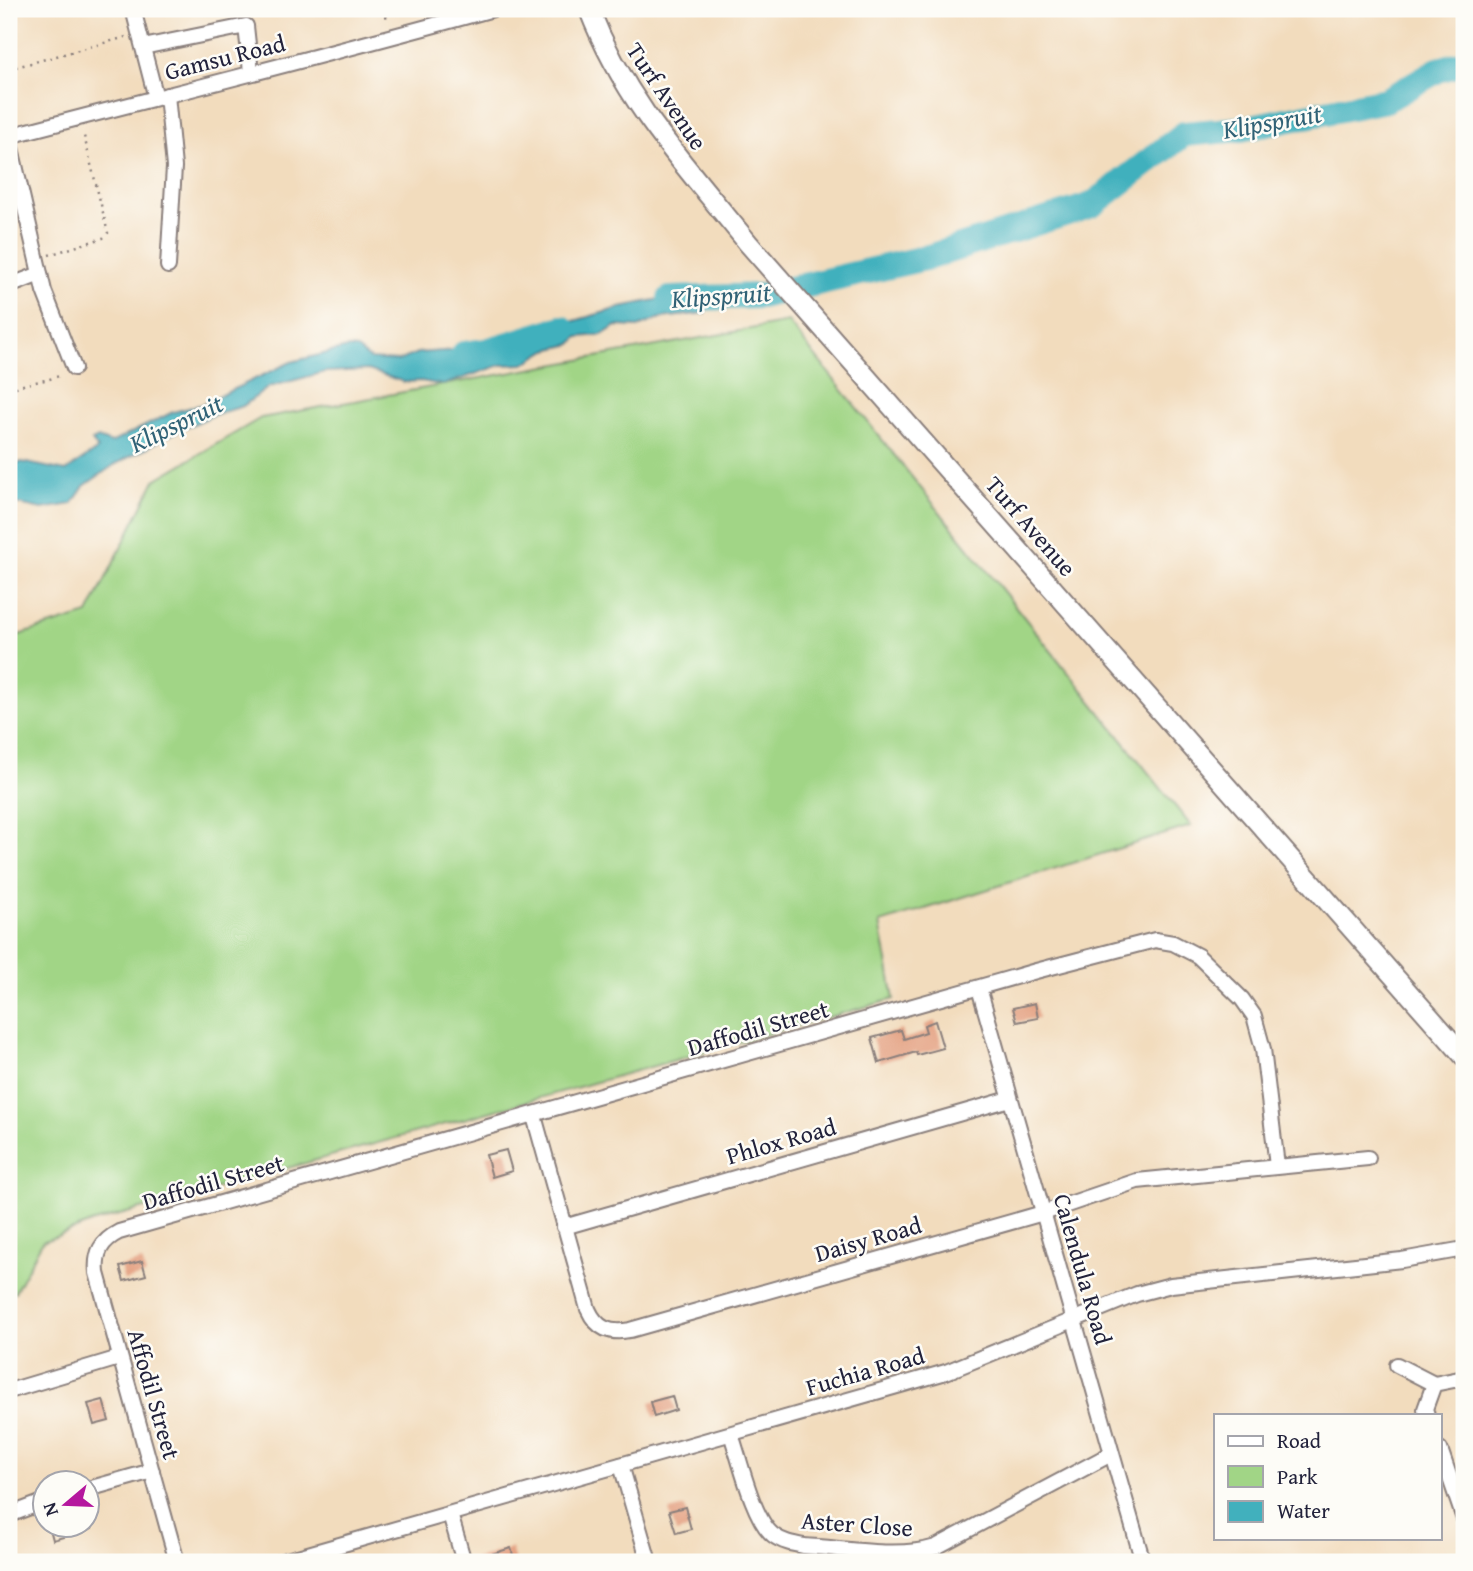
<svg xmlns="http://www.w3.org/2000/svg" width="1473" height="1571" font-family="'Gentium Book Plus',serif">
	<style>
		.green { fill: #a1d586; stroke: #627c60; stroke-width: 2 }
		.water { fill: #41b0bd; stroke: #32697c; stroke-width: 2 }
		.lines { fill: none; stroke-linecap: round; stroke-linejoin: round }
		.river { stroke: #41b0bd; stroke-width: 26 }
		.building { fill: #e39d7d }
		.minor-casing { stroke: #8a7f7c; stroke-width: 18 }
		.major-casing { stroke: #8a7f7c; stroke-width: 23 }
		.path { stroke: #8a7f7c; stroke-width: 2.5; stroke-dasharray: 2 5; stroke-linecap: butt }
		.minor { stroke: #fff; stroke-width: 14 }
		.major { stroke: #fff; stroke-width: 19 }
		.labels { text-anchor: middle; dominant-baseline: central; stroke-width: 5; stroke-linejoin: round; paint-order: stroke }
		.street-label { font-size: 24px; fill: #22223b; stroke: #fdfcf7 }
		.water-label { font-size: 26px; font-style: italic; fill: #306276; stroke: #fdfcf7 }
	</style>
	<rect width="100%" height="100%" fill="#fdfcf7"/>
	<filter id="ink" filterUnits="userSpaceOnUse"><feTurbulence type="fractalNoise" baseFrequency=".0143" numOctaves="2"/><feDisplacementMap in="SourceGraphic" scale="14" xChannelSelector="R" yChannelSelector="G"/><feConvolveMatrix kernelMatrix="1 2 1 2 8 2 1 2 1" color-interpolation-filters="sRGB"/></filter>
	<filter id="wash" filterUnits="userSpaceOnUse"><feTurbulence type="fractalNoise" baseFrequency=".00686" numOctaves="4" result="noise"/><feDisplacementMap in="SourceGraphic" scale="28" xChannelSelector="R" yChannelSelector="G"/><feGaussianBlur stdDeviation="1.57" result="paint"/><feColorMatrix in="noise" values="0 0 0 0 0 0 0 0 0 0 0 0 0 0 0 0 0 1.4 0 .05"/><feComposite in="paint" operator="in"/></filter>
	<g filter="url(#wash)">
		<rect width="100%" height="100%" fill="#f2dcbd"/>
		<polygon class="green" points="788,322 1191,826 880,923 894,999 91,1223 42,1242 15,1292 9,1295 9,638 88,614 155,480 261,418"/>
		<polygon class="water" points="707,294 705,313 661,318 638,327 616,326 602,335 578,337 572,344 547,350 524,364 501,365 443,385 421,381 404,382 368,370 325,372 269,387 243,406 214,415 180,430 114,465 84,486 72,504 42,509 9,502 9,466 22,462 66,471 98,449 92,441 98,438 111,443 173,412 200,405 291,362 347,348 357,349 370,359 398,361 417,353 520,345 536,332 626,306 679,295"/>
		<g class="lines">
			<g class="river">
				<polyline points="670,299 760,296 929,257 1092,205 1184,134 1241,129 1386,100 1438,70 1464,63"/>
				<polyline points="464,354 486,351 562,328"/>
			</g>
		</g>
		<g id="blocks">
			<g class="building">
				<polygon points="1035,1003 1038,1018 1017,1022 1013,1008"/>
				<polygon points="935,1021 943,1048 917,1055 916,1052 879,1063 872,1038 901,1030 904,1039 926,1032 924,1025"/>
				<polygon points="506,1150 512,1171 492,1177 486,1155"/>
				<polygon points="142,1261 146,1275 124,1281 120,1267"/>
				<polygon points="672,1396 676,1410 654,1417 650,1402"/>
				<polygon points="103,1400 109,1421 94,1425 88,1404"/>
				<polygon points="685,1507 691,1529 676,1533 669,1511"/>
				<polygon points="49,1525 91,1525 91,1529 53,1540"/>
				<polygon points="511,1548 515,1562 475,1562 475,1559"/>
			</g>
		</g>
	</g>
	<g filter="url(#ink)">
		<use href="#blocks" fill-opacity="0" stroke="#8a7f7c" stroke-width="2"/>
		<g class="lines">
			<g class="minor-casing">
				<g id="minor">
					<polyline points="133,9 156,98"/>
					<polyline points="143,47 246,26 251,72"/>
					<polyline points="167,95 174,167 168,266"/>
					<path d="M9 136C170 94 332 54 493 9"/>
					<polyline points="9,139 44,291 74,368"/>
					<polyline points="9,286 40,274"/>
					<polyline points="979,988 1143,1562"/>
					<path d="M534 1116 588 1309C597 1329 610 1334 630 1330L1043 1213 1137 1181 1368 1158"/>
					<polyline points="564,1227 1010,1099"/>
					<polyline points="1397,1365 1434,1384"/>
					<polyline points="9,1391 119,1358"/>
					<polyline points="1427,1415 1425,1409 1434,1384 1464,1378"/>
					<path d="M731 1434C740 1460 753 1519 773 1535 782 1542 793 1544 804 1546 845 1548 897 1559 936 1547L1111 1454"/>
					<polyline points="1440,1449 1464,1519"/>
					<polyline points="621,1465 649,1562"/>
					<polyline points="88,1489 152,1471"/>
					<polyline points="450,1514 464,1562"/>
					<polyline points="9,1515 46,1501"/>
					<path d="M177 1562 97 1273C95 1253 101 1241 119 1232L1036 971 1155 940 1173 943 1198 956 1242 999 1254 1016 1263 1049 1277 1166"/>
					<polyline points="280,1562 946,1372 1137,1294 1171,1285 1402,1260 1464,1249"/>
				</g>
			</g>
			<g class="major-casing">
				<path id="major" d="M589 9C626 104 685 165 748 243L1464 1056"/>
			</g>
			<g class="path">
				<polyline points="384,9 388,22"/>
				<polyline points="9,69 126,37"/>
				<polyline points="49,255 103,238 108,233 83,132"/>
				<path d="M9 390C26 382 44 382 62 375"/>
			</g>
			<use href="#minor" class="minor"/>
			<use href="#major" class="major"/>
		</g>
	</g>
	<g class="labels">
		<g class="street-label">
			<text transform="translate(225 57) rotate(-14)">Gamsu Road</text>
			<text transform="translate(667 96) rotate(56)">Turf Avenue</text>
			<text transform="translate(1031 526) rotate(49)">Turf Avenue</text>
			<text transform="translate(758 1028) rotate(-16)">Daffodil Street</text>
			<text transform="translate(781 1141) rotate(-16)">Phlox Road</text>
			<text transform="translate(213 1182) rotate(-16)">Daffodil Street</text>
			<text transform="translate(868 1239) rotate(-16)">Daisy Road</text>
			<text transform="translate(1083 1269) rotate(74)">Calendula Road</text>
			<text transform="translate(865 1371) rotate(-16)">Fuchia Road</text>
			<text transform="translate(154 1394) rotate(74)">Affodil Street</text>
			<text transform="translate(857 1524) rotate(4)">Aster Close</text>
		</g>
		<g class="water-label">
			<text transform="translate(1272 121) rotate(-10)">Klipspruit</text>
			<text transform="translate(721 295) rotate(-4)">Klipspruit</text>
			<text transform="translate(176 423) rotate(-26)">Klipspruit</text>
		</g>
	</g>
	<rect width="1473" height="1571" fill="none" stroke="#fdfcf7" stroke-width="35"/>
	<rect x="1214" y="1414" width="228" height="126" fill="#fdfcf7" stroke="#a5a5ac" stroke-width="2"/>
	<rect x="1228" y="1436" width="35" height="10" fill="#ffffff" stroke="#a5a5ac" stroke-width="2"/>
	<text x="1277" y="1448" font-size="21" fill="#22223b">Road</text>
	<rect x="1228" y="1466" width="35" height="21" fill="#a1d586" stroke="#a5a5ac" stroke-width="2"/>
	<text x="1277" y="1484" font-size="21" fill="#22223b">Park</text>
	<rect x="1228" y="1501" width="35" height="21" fill="#41b0bd" stroke="#a5a5ac" stroke-width="2"/>
	<text x="1277" y="1518" font-size="21" fill="#22223b">Water</text>
	<g transform="translate(66 1504) rotate(251)"><circle r="33" fill="#fdfcf7" stroke="#a5a5ac" stroke-width="2"/>
	<path d="M0-5L12 26L0 18L-12 26Z" fill="#b5179e"/>
	<text y="-10" font-size="19" font-weight="bold" text-anchor="middle" fill="#22223b">N</text>
	</g>
</svg>
